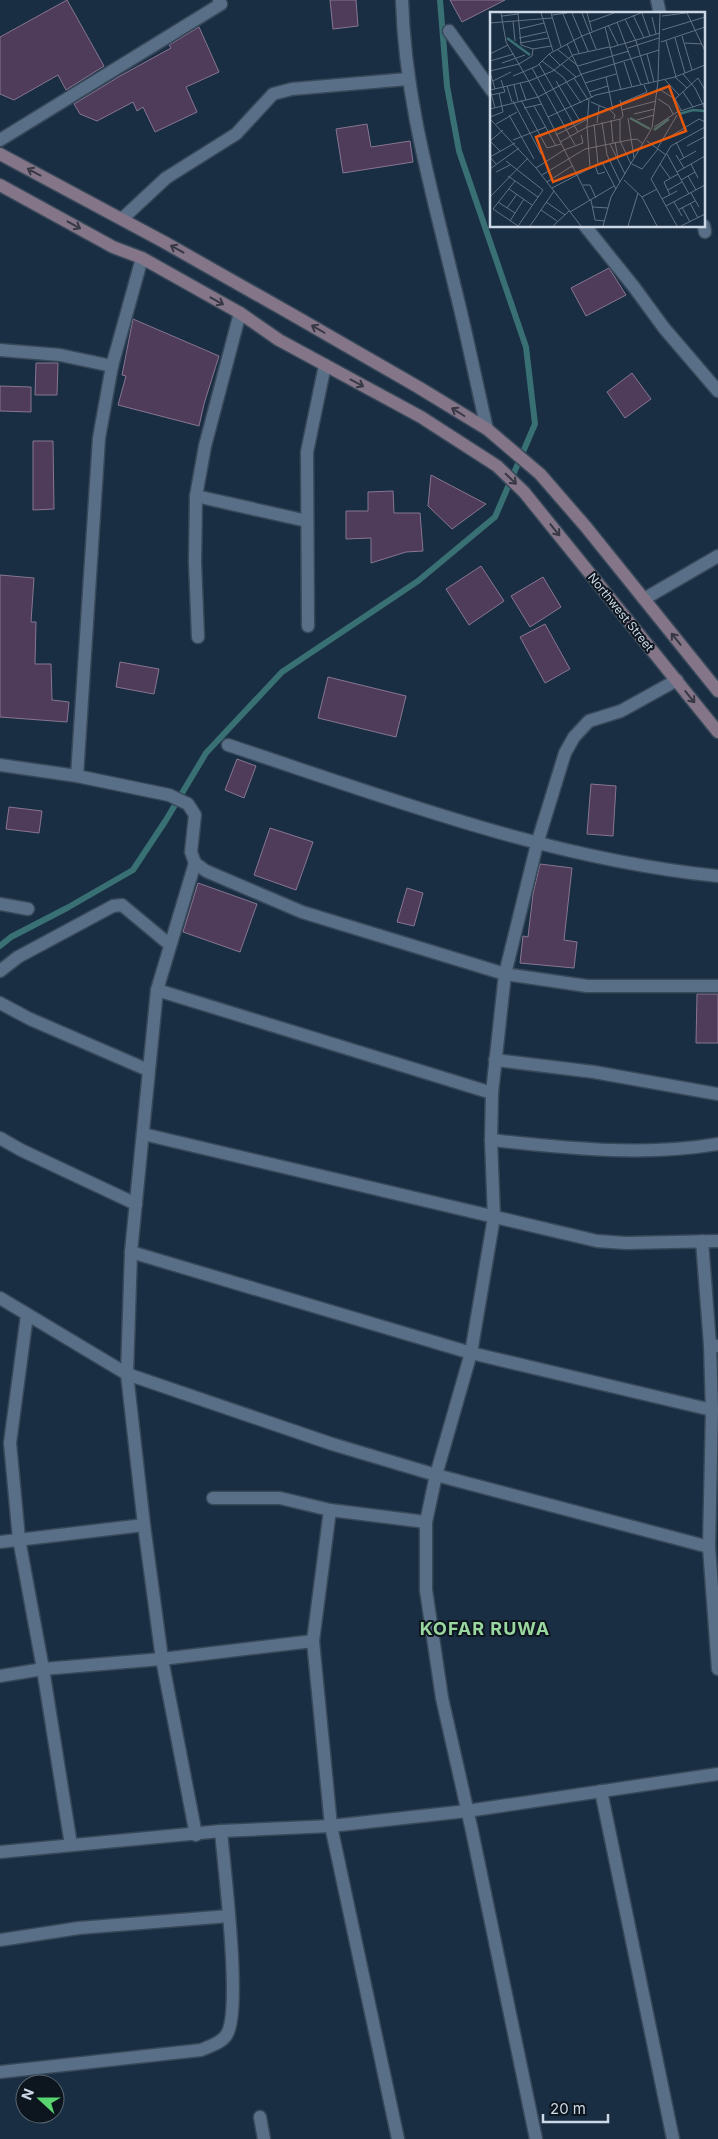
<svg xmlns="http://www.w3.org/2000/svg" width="718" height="2139" font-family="Inter,sans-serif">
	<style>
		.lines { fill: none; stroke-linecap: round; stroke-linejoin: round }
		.stream { stroke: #397074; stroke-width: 6 }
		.building { fill: #4f3b5a; stroke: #877691 }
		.minor-casing { stroke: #374859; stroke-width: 15 }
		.secondary-casing { stroke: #374859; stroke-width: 15 }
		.minor { stroke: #586f87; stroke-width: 12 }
		.secondary { stroke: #847688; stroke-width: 12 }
		.oneway { stroke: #373844 }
		.labels { text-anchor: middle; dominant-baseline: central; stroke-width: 4; stroke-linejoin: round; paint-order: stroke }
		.street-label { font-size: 12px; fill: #ccd8e6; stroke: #0d161f }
		.district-label { font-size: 18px; font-weight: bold; letter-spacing: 1px; fill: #9ad7a0; stroke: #0d161f }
		.inset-river { fill: none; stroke: #397074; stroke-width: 2.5 }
		.inset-road { fill: none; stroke: #617284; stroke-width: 1 }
		.view { fill: #e8590c; fill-opacity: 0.15; stroke: #e8590c; stroke-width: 2.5 }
		.inset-edge { fill: none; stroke: #ccd8e6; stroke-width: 2.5 }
	</style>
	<rect width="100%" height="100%" fill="#192e43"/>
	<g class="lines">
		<polyline class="stream" points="0,946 11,937 67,908 133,870 166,820 206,753 282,672 418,581 495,517 535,424 526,347 459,151 447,86 440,0"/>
	</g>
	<g class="building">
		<polygon points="67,0 104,66 66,90 58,75 14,100 0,94 0,37"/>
		<polygon points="330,0 356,0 358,26 333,29"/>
		<polygon points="450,0 505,0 462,22"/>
		<polygon points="199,27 219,72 186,87 197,112 155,132 143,107 137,111 133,102 97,121 80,114 74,104 120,76 171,48 169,45"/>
		<polygon points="367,124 371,147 410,141 413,162 343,173 336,129"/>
		<polygon points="609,268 626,295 586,316 571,288"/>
		<polygon points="133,319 219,356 204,404 199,426 118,405 126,376 122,375"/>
		<polygon points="36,363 58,363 57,395 35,395"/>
		<polygon points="632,373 651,399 625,418 607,392"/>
		<polygon points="0,386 31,387 31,412 0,411"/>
		<polygon points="33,441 53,441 54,509 33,510"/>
		<polygon points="431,475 486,504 452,529 428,506"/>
		<polygon points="393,491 394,513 420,513 423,551 406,552 371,563 371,538 346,539 346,511 368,511 368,492"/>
		<polygon points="481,566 504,601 469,625 446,589"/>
		<polygon points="0,575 34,578 31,622 36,622 35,664 51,664 52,700 69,702 67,722 0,717"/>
		<polygon points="543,577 561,607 530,627 511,596"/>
		<polygon points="545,624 570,669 545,683 520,637"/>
		<polygon points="120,662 159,669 154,694 116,687"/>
		<polygon points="328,677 406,696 396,737 318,718"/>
		<polygon points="237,759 256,766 244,798 225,790"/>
		<polygon points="591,784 616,786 613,836 587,834"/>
		<polygon points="9,807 42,811 39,833 6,829"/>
		<polygon points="270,828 313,842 296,890 254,875"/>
		<polygon points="540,864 572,868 564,940 577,942 574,968 520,963 523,936 528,937 533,894"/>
		<polygon points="198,883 257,904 240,952 183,932"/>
		<polygon points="407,888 423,893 414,926 397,922"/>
		<polygon points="697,994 718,994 718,1043 696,1043"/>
	</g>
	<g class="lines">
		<g class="minor-casing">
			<g id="minor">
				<path d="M402 0C405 101 432 191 455 288 467 335 476 382 487 429"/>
				<polyline points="657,0 660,14"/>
				<polyline points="449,31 492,91"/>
				<polyline points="0,140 221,4 219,0"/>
				<polyline points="122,219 166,178 236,134 273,94 292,89 408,79"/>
				<polyline points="585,226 634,287 664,328 718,391"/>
				<polyline points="704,226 705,232"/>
				<polyline points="0,350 60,355 112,366"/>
				<polyline points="196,496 307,521"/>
				<polyline points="644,599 718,556"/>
				<polyline points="308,626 307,452 325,365"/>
				<polyline points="198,637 195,562 196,496 205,446 240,313"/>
				<path d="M228 745C388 798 549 859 718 876"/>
				<polyline points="0,765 77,776 169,795 188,804 195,815 191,852 195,863 206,871 302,912 505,974 587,986 718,986"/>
				<polyline points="77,776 99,438 112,366 142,258"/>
				<polyline points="195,863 157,990 131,1252 127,1374 144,1525 162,1659 196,1835"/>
				<polyline points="0,904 28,909"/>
				<polyline points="0,971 18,957 113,906 122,905 170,945"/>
				<polyline points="157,990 492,1093"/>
				<polyline points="0,1003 30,1019 148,1070"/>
				<polyline points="495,1060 594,1072 718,1094"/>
				<polyline points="143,1134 597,1241 626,1243 718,1241"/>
				<polyline points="0,1138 21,1150 136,1204"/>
				<path d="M491 1140C567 1148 642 1157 718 1144"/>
				<polyline points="702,1241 710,1345"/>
				<polyline points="131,1252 471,1353 712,1410"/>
				<polyline points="0,1298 127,1374 332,1444 436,1475 709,1547"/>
				<polyline points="27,1315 10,1443 19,1539 43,1669 71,1845"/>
				<polyline points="718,1346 710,1345 712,1410 709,1547 718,1669"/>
				<polyline points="213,1498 280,1498 330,1510 313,1641 331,1826 398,2139"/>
				<polyline points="330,1510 426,1522"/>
				<polyline points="0,1542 144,1525"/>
				<polyline points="0,1676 43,1669 162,1659 313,1641"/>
				<polyline points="601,1791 673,2139"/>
				<polyline points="0,1852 221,1831 331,1826 467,1811 718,1774"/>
				<polyline points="0,1940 79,1928 229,1916"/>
				<path d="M0 2072 201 2050C210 2046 222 2043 227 2034 242 2009 224 1867 221 1831"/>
				<polyline points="260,2117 264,2139"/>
				<polyline points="536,2139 472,1831 442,1698 426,1590 426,1522 436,1475 471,1353 494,1217 491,1140 492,1093 505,974 537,844 565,753 574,737 589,721 621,711 677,680"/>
			</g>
		</g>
		<g class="secondary-casing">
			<g id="secondary">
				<polyline points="0,154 164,242 293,315 418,387 487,429 540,474 586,527 718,691"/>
				<polyline points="0,185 113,247 142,258 240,313 279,340 421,417 497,466 524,492 718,732"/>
			</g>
		</g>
		<use href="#minor" class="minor"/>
		<use href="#secondary" class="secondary"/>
	</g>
	<defs><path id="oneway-shaft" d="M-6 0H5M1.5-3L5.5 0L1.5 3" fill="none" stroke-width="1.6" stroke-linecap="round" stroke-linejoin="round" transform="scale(1.25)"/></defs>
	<g class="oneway">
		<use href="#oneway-shaft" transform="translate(34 172) rotate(-152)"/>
		<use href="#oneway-shaft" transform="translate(74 225) rotate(29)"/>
		<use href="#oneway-shaft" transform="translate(177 249) rotate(-151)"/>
		<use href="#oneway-shaft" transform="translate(217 301) rotate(29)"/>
		<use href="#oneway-shaft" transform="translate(318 329) rotate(-150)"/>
		<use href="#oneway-shaft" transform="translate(357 383) rotate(28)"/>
		<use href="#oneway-shaft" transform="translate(458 412) rotate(-148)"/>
		<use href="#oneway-shaft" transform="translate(511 479) rotate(44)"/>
		<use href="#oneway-shaft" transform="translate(555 530) rotate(51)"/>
		<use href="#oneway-shaft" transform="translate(676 639) rotate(-129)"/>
		<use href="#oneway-shaft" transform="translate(690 697) rotate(51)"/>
	</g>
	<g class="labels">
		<g class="street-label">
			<text transform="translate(621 612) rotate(51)">Northwest Street</text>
		</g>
		<g class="district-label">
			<text x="485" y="1628">KOFAR RUWA</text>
		</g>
	</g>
	<g transform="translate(490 12)">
		<rect width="215" height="215" fill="#192e43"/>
		<path class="inset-river" d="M17 26 40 43M189 102 203 98 215 99M140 106 160 117M164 118 179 107"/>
		<path class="inset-road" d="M11 1 16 30 48 85 100 189M28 1 31 33 43 37 61 34M51 1 63 39M61 1 71 35M82 1 98 39M92 1 106 37M97 1 102 19M152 1 160 24M197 1 215 39M73 2 89 41M62 3 77 1M143 3 154 26M12 4 28 2M172 4 196 1M162 5 166 22M135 7 146 29 159 72M23 9 25 29M99 10 124 1M127 10 151 73M0 11 62 6M118 13 128 33M115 15 131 78M29 17 54 11M172 18 215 5M192 24 202 58M29 26 56 20M185 26 195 61M176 29 186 65M171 30 215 15M30 31 58 26M195 31 212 32M77 32 102 86M119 36 170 21M138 36 169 26M67 37 88 54M0 42 18 33M59 42 70 53M157 42 164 70M0 49 24 42M52 49 73 65 91 91M134 50 142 75M12 51 35 43M49 52 88 120M71 52 86 65M88 54 139 39M42 56 85 133M0 59 29 52 42 44 43 37M0 60 5 77M193 62 205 76 215 97M23 64 47 54 59 42 92 24 151 1M116 65 123 98M185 65 197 76M84 66 98 88M175 68 189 83M3 69 21 60M66 69 90 109M30 71 36 88M95 71 126 62M24 73 28 89M17 74 22 90M169 77 185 87 191 98M0 78 39 69 63 59 83 43 119 35M99 80 118 74M193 80 203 95M1 81 5 96M1 83 15 80 11 68M99 87 97 115 100 155M168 87 179 94 183 102M185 87 208 66 215 78M31 88 57 136 71 132M130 88 133 104 130 108V129L141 152M23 89 51 142M101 90 120 98 125 103 124 107M131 91 157 80 154 73M44 94 66 134M34 96 52 92M0 97 48 85 92 62 169 38M132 98 166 89M144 102 165 97M19 103 44 147M0 105 13 100 9 81M58 105 106 83 185 65 215 53M138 106 144 146M0 107 46 156 91 214M121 108 123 131M147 108 164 103M112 110 117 143 130 170M107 111 109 94M6 112 27 100M104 112 108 152M164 115 187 100 215 91M66 123 98 107M181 124 209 107 215 110M23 128 56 115M157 129 176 143M70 130 97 115 130 107M125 130 128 146M186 130 194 146M120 132 135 162M197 134 214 125M167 137 187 103M10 139 0 129 13 118M177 142 199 182M186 143 194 156M190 148 206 139M16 149 53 178 28 214 3 197 25 169M6 152 0 145 25 131M142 152 152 157 168 137M170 152 180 166M201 152 208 166M105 153 108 162 115 160M46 156 74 138 93 131 91 123M0 157 29 136M6 160 20 153M187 160 215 144M52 163 95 137 139 128 147 127 153 132M18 164 48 185M198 164 206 178M134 168 152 185 167 214M191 168 205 160M57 170 82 154M93 173H100L106 186M62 176 112 150 126 177M19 177 42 193M178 178 192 170M201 181 209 195M180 183 174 170 188 162M0 185 38 146M152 185 167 177M172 187 187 179M101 188 105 208 115 209M8 190 25 201M56 190 75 203M184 190 192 204M200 191 208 206M176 194 215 173M103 195 118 196M192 195 200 210M17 196 27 182M51 198 67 209M188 198 205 189M80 200 124 174M20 209 34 187M40 214 64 179M63 214 79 199M113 214 121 185 162 116 168 69 170 1M138 214 148 181M187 214 161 167 181 134 215 115M191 214 215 202"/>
		<path class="view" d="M179 74 196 119 63 170 46 125Z"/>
		<rect width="215" height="215" class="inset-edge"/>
	</g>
	<g transform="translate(40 2099) rotate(291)"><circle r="24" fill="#0d161f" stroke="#59646f"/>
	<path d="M0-4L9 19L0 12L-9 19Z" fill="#59d56f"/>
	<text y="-8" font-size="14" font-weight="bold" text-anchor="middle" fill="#ccd8e6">N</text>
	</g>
	<path d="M543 2114v8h65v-8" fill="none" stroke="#ccd8e6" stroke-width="2.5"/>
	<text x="550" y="2114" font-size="15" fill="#ccd8e6" stroke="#0d161f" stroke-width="4" paint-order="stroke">20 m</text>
</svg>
